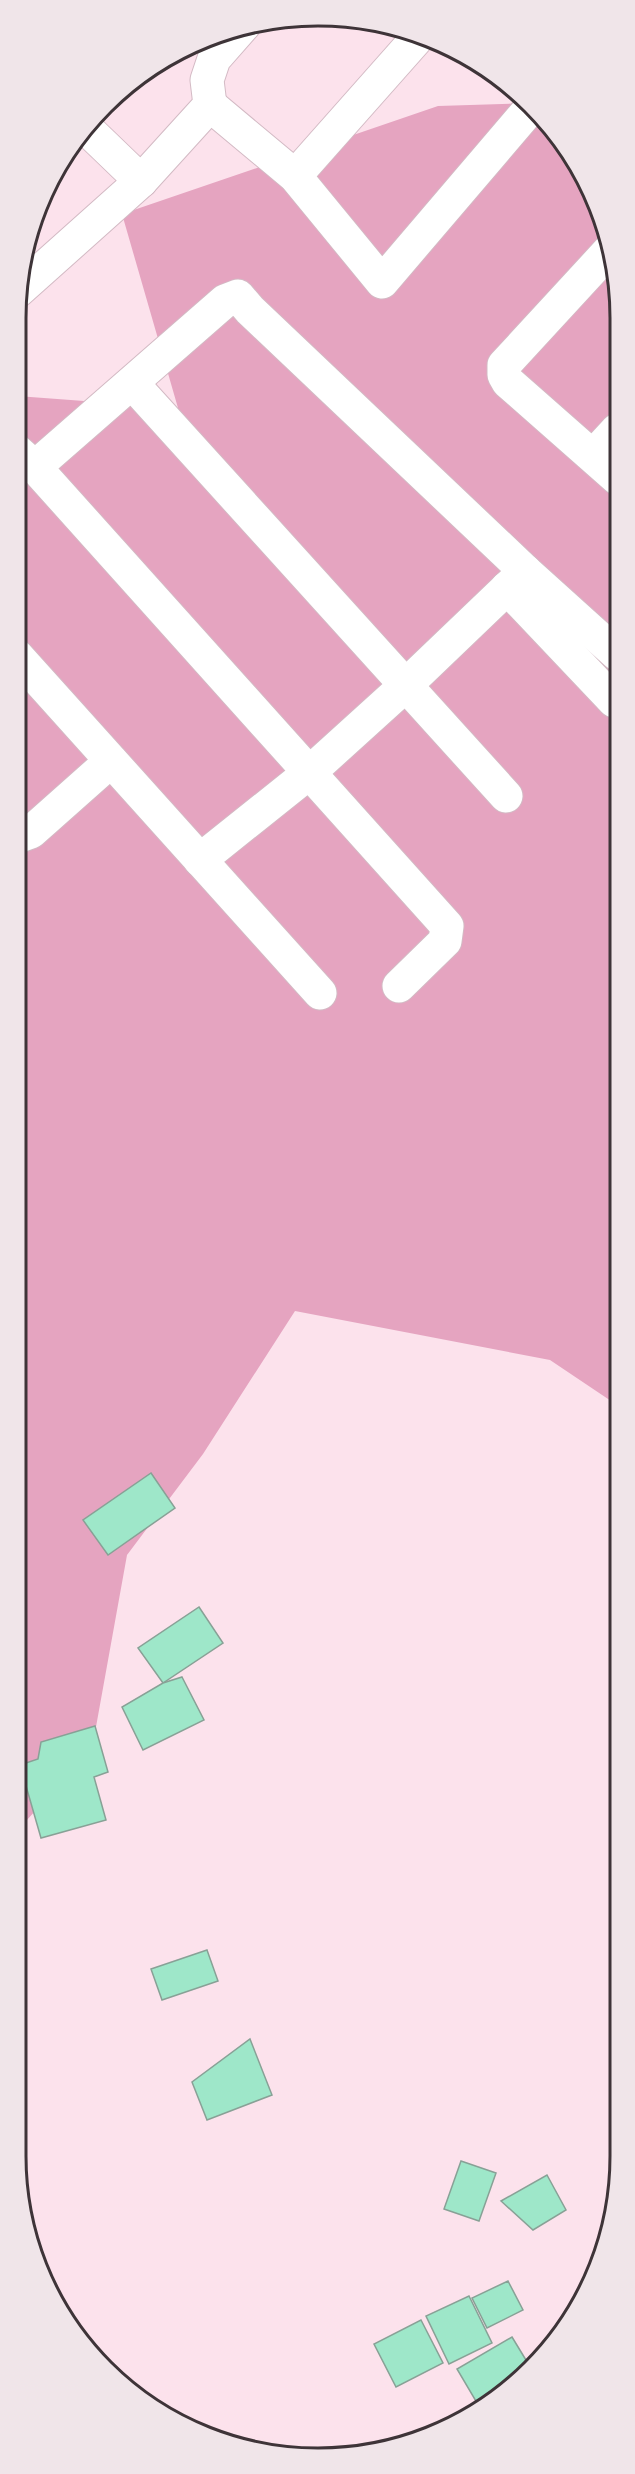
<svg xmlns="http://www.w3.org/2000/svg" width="635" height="2474" font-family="Mulish,sans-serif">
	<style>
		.forest { fill: #e5a4c0 }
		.building { fill: #9ee7c9; stroke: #88a196; stroke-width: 1.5 }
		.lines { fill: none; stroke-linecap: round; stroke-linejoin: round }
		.minor-casing { stroke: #d3bac4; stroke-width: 35 }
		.minor { stroke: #fff; stroke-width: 33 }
		.rim { fill: none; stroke: #3e3438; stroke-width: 3 }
	</style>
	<rect width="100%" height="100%" fill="#fce2ec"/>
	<polygon class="forest" points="530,103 589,184 617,278 617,1405 550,1360 295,1311 203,1454 127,1555 92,1749 15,1833 17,396 178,408 122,214 438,106"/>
	<g class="building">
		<polygon points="151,1473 175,1508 108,1555 83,1520"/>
		<polygon points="199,1607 223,1643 163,1683 138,1648"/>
		<polygon points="182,1677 204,1720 143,1750 122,1707 163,1683"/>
		<polygon points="95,1726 108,1772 94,1777 106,1820 41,1838 20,1765 38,1759 41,1742"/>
		<polygon points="207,1950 218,1981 162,2000 151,1969"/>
		<polygon points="250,2039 272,2095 207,2120 192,2082"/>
		<polygon points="461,2161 496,2173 479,2221 444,2209"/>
		<polygon points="547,2175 566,2210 533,2230 501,2201"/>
		<polygon points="508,2281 523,2310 487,2328 472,2298"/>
		<polygon points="469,2296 492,2343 449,2364 426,2316"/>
		<polygon points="421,2320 443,2363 396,2387 374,2344"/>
		<polygon points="512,2337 529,2365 502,2396 480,2408 457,2369"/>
	</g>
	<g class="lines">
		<g class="minor-casing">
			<g id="minor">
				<polyline points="210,105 295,176 382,282 533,105"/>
				<polyline points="88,130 141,181"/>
				<polyline points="295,176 419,36"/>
				<polyline points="609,251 504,365 504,375 508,382 617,478"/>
				<polyline points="18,291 141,181 210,105 207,80 214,59 244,25"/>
				<polyline points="132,383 506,796"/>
				<polyline points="17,451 35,467 447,926 445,941 399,986"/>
				<polyline points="593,456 617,430"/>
				<polyline points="35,467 225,301 238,296 250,310 525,571 617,654"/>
				<polyline points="507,588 614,701 617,698"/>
				<polyline points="17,656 320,993"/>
				<polyline points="17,837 31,832 111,761"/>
				<polyline points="200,860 310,772 406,685 525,571"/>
			</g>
		</g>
		<use href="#minor" class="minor"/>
	</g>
	<path d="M0 0H635V2474H0ZM318 26H318A292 292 0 0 1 610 318V2156A292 292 0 0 1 318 2448H318A292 292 0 0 1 26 2156V318A292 292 0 0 1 318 26Z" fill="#f0e5e9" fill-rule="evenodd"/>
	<path class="rim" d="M318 26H318A292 292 0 0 1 610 318V2156A292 292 0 0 1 318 2448H318A292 292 0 0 1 26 2156V318A292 292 0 0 1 318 26Z"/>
</svg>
